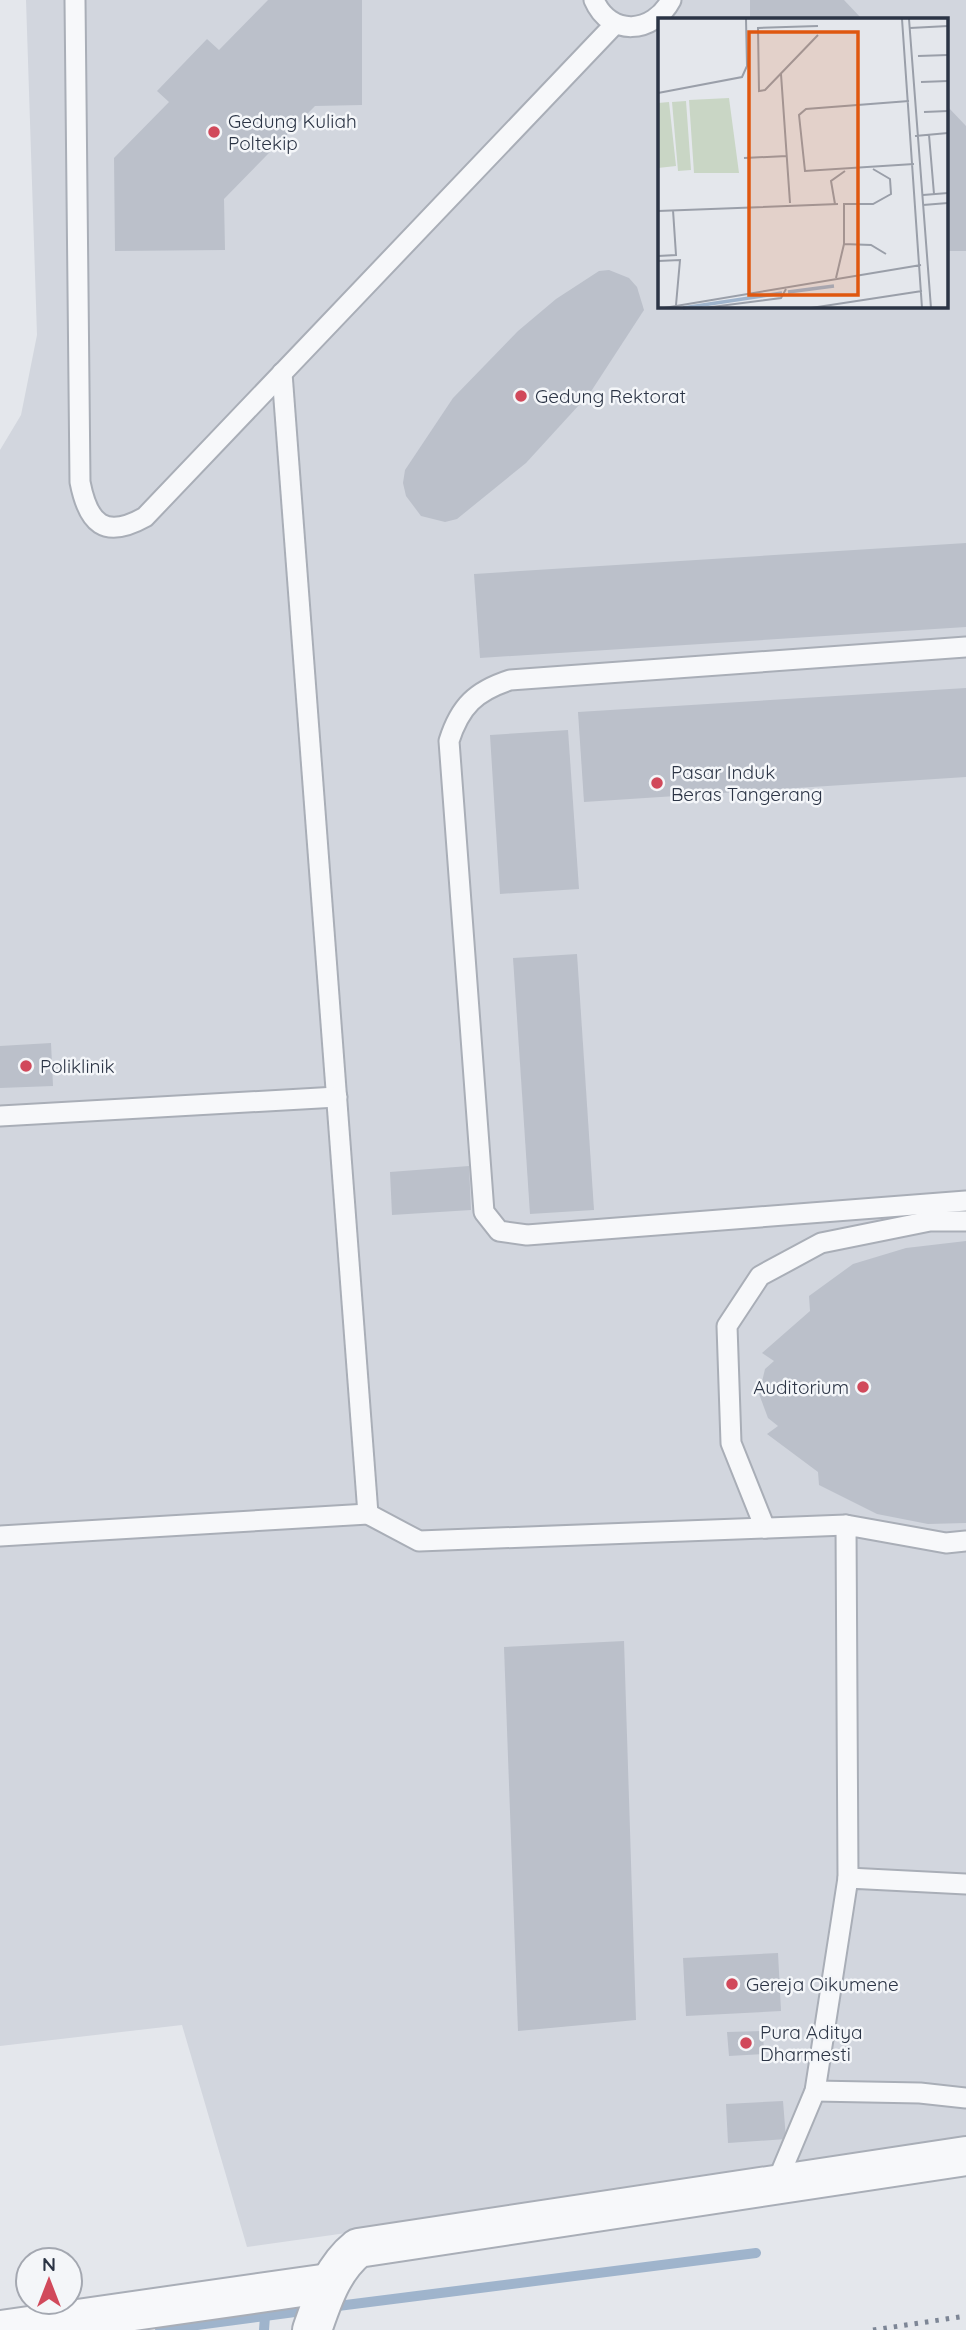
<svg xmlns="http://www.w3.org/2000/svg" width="966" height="2330" font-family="Quicksand,sans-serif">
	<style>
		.built { fill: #d2d6de; fill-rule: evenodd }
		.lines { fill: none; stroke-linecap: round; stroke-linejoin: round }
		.stream { stroke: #9fb4cc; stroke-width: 10 }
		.building { fill: #bbc0ca }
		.service-casing { stroke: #a9aeb7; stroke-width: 23 }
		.minor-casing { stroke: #a9aeb7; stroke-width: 42 }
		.service { stroke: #f7f8fa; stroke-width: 19 }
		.minor { stroke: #f7f8fa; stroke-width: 38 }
		.rail { stroke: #7d8696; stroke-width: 5; stroke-dasharray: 3.5 7; stroke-linecap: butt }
		.poi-dot { fill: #d1495b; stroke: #f4f6f9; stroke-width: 2.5 }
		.labels { text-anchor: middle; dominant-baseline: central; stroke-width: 5; stroke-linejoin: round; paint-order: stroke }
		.poi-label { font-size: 19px; fill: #2b3445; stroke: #f4f6f9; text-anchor: start }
		.inset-river { fill: none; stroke: #9fb4cc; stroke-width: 3.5 }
		.inset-road { fill: none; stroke: #9a9fa9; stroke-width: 2 }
		.view { fill: #df570f; fill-opacity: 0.15; stroke: #df570f; stroke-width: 3.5 }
		.inset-edge { fill: none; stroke: #2b3445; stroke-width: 3.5 }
	</style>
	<rect width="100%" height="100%" fill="#e4e7ec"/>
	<path class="built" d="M26 0H966V2146L247 2247 182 2025 0 2046V450L21 415 37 335ZM660 19H947V306H660Z"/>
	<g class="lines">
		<g class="stream">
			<polyline points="330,2307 756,2253"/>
			<polyline points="160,2330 310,2310"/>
			<polyline points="264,2330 265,2316"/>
		</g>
	</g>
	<g class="building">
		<polygon points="268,0 362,0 362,105 315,106 224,199 225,250 115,251 114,158 169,102 157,91 207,39 219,50"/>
		<polygon points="750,0 844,0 862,19 750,19"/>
		<polygon points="947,106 966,126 966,251 947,251"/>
		<polygon points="609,270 629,278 637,287 644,310 590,393 526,463 457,519 445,522 421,516 406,496 403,483 405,470 453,398 518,331 556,299 599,271"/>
		<polygon points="966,543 966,627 480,658 474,574"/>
		<polygon points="966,688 966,777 584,802 578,712"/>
		<polygon points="568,730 579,889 500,894 490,735"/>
		<polygon points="577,954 594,1210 530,1214 513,958"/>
		<polygon points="51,1043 53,1086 0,1088 0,1046"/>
		<polygon points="469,1166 471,1210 392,1215 390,1172"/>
		<polygon points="966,1241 966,1523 928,1524 877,1514 819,1485 818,1472 767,1434 778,1426 768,1418 759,1394 765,1369 774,1361 762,1353 810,1311 809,1296 853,1264 906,1248"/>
		<polygon points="624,1641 636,2020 518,2031 504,1647"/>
		<polygon points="778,1953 781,2011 686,2016 683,1958"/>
		<polygon points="763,2031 764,2054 729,2056 727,2032"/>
		<polygon points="783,2101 786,2139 728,2143 726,2104"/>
	</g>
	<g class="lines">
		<g class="service-casing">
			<g id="service">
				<path d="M75 0 80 482C88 523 104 540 145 517L615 24"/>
				<path d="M594 0C610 37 653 34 671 0"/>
				<polyline points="282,373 368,1514"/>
				<path d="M966 647 510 680C476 691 460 706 449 741L484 1212 499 1231 527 1235 966 1201"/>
				<polyline points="0,1116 337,1097"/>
				<polyline points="765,1528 731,1443 727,1326 760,1276 821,1243 930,1221 966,1221"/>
				<polyline points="0,1536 368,1514 419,1541 846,1525"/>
				<polyline points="848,1878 846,1525 946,1543 966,1541"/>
				<polyline points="815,2091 920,2093 966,2098"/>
				<polyline points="776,2184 815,2091 848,1878 966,1884"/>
			</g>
		</g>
		<g class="minor-casing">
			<g id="minor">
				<polyline points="1,2330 329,2283"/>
				<path d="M312 2330C323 2299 332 2269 358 2248L966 2156"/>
			</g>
		</g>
		<use href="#service" class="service"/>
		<use href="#minor" class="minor"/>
		<polyline class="rail" points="873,2330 966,2316"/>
	</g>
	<g class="poi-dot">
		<circle cx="214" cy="132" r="7"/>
		<circle cx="521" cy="396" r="7"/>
		<circle cx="657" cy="783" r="7"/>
		<circle cx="26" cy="1066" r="7"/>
		<circle cx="863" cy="1387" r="7"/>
		<circle cx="732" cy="1984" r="7"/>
		<circle cx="746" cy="2043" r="7"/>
	</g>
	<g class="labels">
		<g class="poi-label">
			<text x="228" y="121">Gedung Kuliah<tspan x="228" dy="22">Poltekip</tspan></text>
			<text x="535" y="396">Gedung Rektorat</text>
			<text x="671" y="772">Pasar Induk<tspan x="671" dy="22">Beras Tangerang</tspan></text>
			<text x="40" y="1066">Poliklinik</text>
			<text x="849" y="1387" text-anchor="end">Auditorium</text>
			<text x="746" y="1984">Gereja Oikumene</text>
			<text x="760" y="2032">Pura Aditya<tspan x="760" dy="22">Dharmesti</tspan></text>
		</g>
	</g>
	<g transform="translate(658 18)">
		<rect width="290" height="290" fill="#e4e7ec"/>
		<path d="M71 80 81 155H36L31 82ZM28 83 33 152 20 153 14 84ZM11 84 18 148 0 150V85Z" fill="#c9d6c5"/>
		<path class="inset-river" d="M130 274 176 268M25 290 124 275"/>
		<path class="inset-road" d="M244 1 264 290M251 1 273 290M160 8 100 10 101 73 107 72 160 17M252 10 290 8M260 38 290 37M123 56 132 185M263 64 290 63M0 75 84 59 89 48 88 1M251 83 148 91 141 97 147 153 256 146M266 94 290 93M271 117 276 176M257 118 290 115M86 140 129 138M265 177 290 175M177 186 173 163 187 153M265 187 290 185M0 193 180 186M186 226V186H215L233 176 232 161 215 151M0 238 18 237 15 192M0 243 22 242 18 287M178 260 186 226 213 227 228 236M6 290 263 247M46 290 123 280 128 271M153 290 264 273"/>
		<path class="view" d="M91 14H200V277H91Z"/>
		<rect width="290" height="290" class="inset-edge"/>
	</g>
	<g transform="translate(49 2281)"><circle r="33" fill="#f4f6f9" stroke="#a4a8b1" stroke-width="2"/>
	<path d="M0-5L12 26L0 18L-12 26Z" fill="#d1495b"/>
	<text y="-10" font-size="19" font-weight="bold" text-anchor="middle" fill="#2b3445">N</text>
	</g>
</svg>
